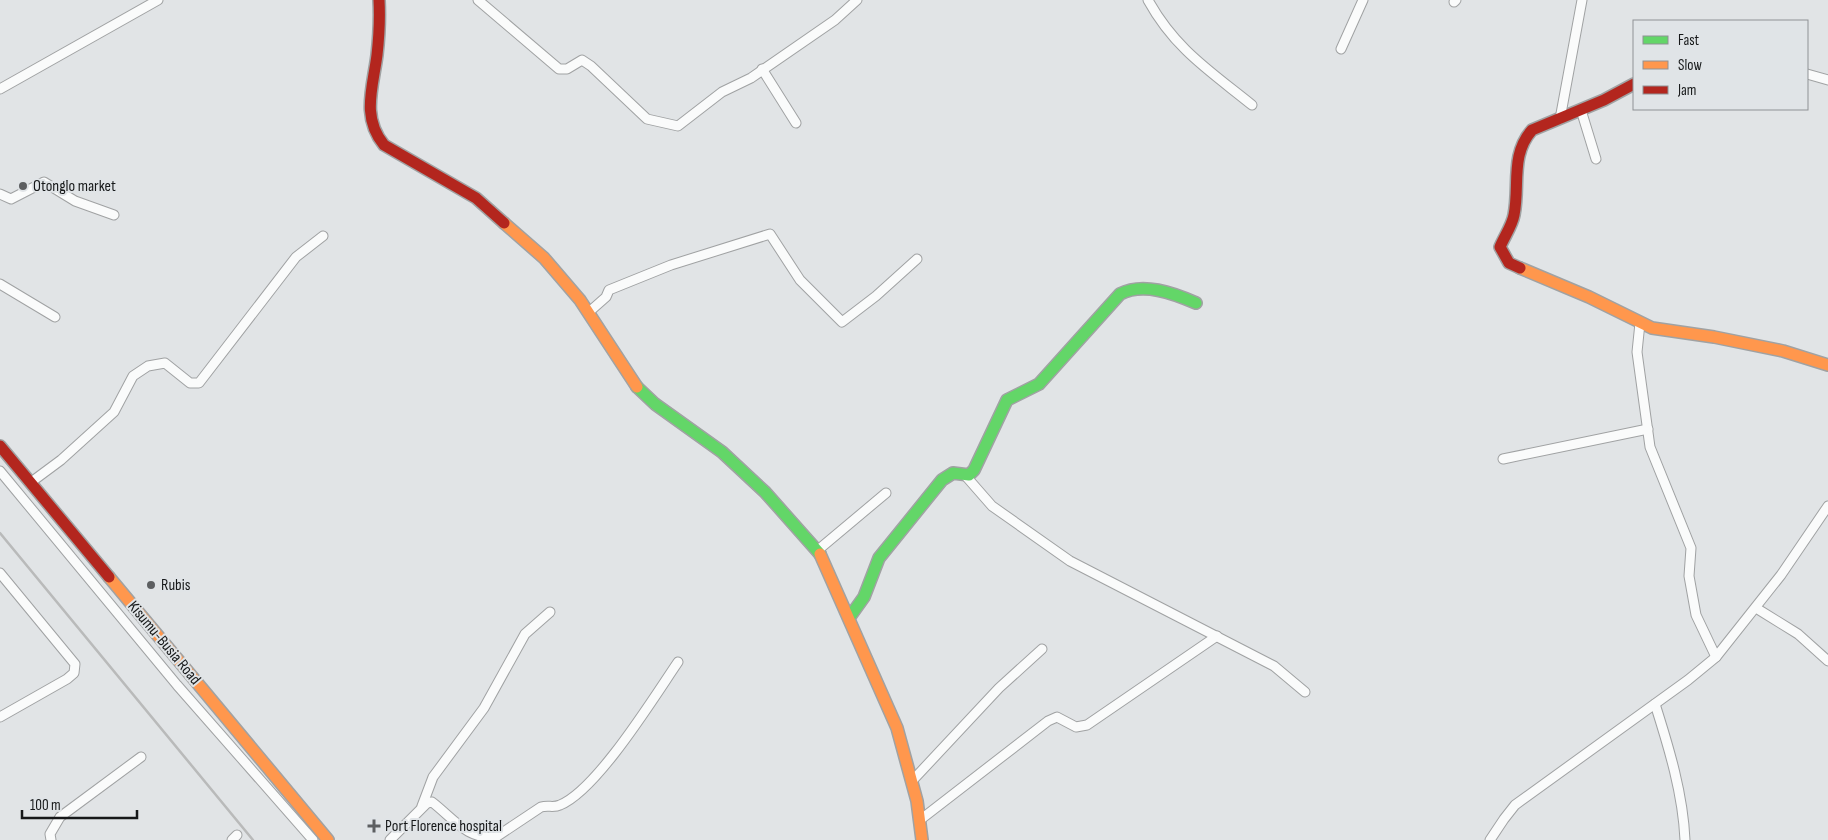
<svg xmlns="http://www.w3.org/2000/svg" width="1828" height="840" font-family="'Sofia Sans Condensed',sans-serif">
	<style>
		.lines { fill: none; stroke-linecap: round; stroke-linejoin: round }
		.street-casing { stroke: #a0a2a3; stroke-width: 11 }
		.fast-casing { stroke: #a0a2a3; stroke-width: 14 }
		.slow-casing { stroke: #a0a2a3; stroke-width: 14 }
		.jam-casing { stroke: #a0a2a3; stroke-width: 14 }
		.street { stroke: #fafbfb; stroke-width: 9 }
		.fast { stroke: #63d668; stroke-width: 11 }
		.slow { stroke: #ff974d; stroke-width: 11 }
		.jam { stroke: #b3261e; stroke-width: 11 }
		.rail { stroke: #b9baba; stroke-width: 2.5 }
		.poi-dot { fill: #5d5f61; stroke: #e0e4e7; stroke-width: 2 }
		.labels { text-anchor: middle; dominant-baseline: central; stroke-width: 4; stroke-linejoin: round; paint-order: stroke }
		.poi-label { font-size: 16px; fill: #161819; stroke: #e0e4e7; text-anchor: start }
		.street-label { font-size: 16px; fill: #161819; stroke: #e0e4e7 }
	</style>
	<rect width="100%" height="100%" fill="#e1e4e6"/>
	<g class="lines">
		<g class="street-casing">
			<g id="street">
				<polyline points="478,0 559,69 567,69 582,60 591,66 647,119 678,126 722,92 751,78 835,20 857,0"/>
				<path d="M1148 0C1175 49 1210 71 1252 105"/>
				<polyline points="1454,2 1456,0"/>
				<polyline points="1341,49 1363,0"/>
				<polyline points="762,69 796,123"/>
				<polyline points="1807,74 1828,80"/>
				<polyline points="0,89 158,0"/>
				<polyline points="1581,110 1596,159"/>
				<polyline points="1560,119 1582,0"/>
				<polyline points="0,194 11,199 44,182 75,201 114,215"/>
				<polyline points="0,284 55,317"/>
				<polyline points="589,312 606,297 609,290 671,265 770,234 800,280 842,322 876,296 917,259"/>
				<polyline points="1640,323 1637,352 1650,447 1691,548 1689,576 1696,615 1716,657"/>
				<polyline points="1503,459 1648,429"/>
				<polyline points="0,471 177,685 313,840"/>
				<polyline points="964,474 992,506 1070,561 1274,666 1305,692"/>
				<polyline points="30,483 61,460 114,412 133,376 148,366 165,363 190,383 199,383 296,257 323,236"/>
				<polyline points="818,550 886,493"/>
				<polyline points="0,573 75,664 74,673 67,679 0,717"/>
				<polyline points="1756,608 1798,634 1828,661"/>
				<path d="M1655 704C1669 748 1683 794 1685 840"/>
				<polyline points="912,781 999,688 1042,649"/>
				<polyline points="422,806 433,777 484,708 525,634 550,612"/>
				<polyline points="920,820 1048,721 1057,717 1076,727 1087,725 1217,636"/>
				<polyline points="51,840 50,834 60,817 141,757"/>
				<polyline points="232,840 237,835"/>
				<path d="M390 840 427 803 432 802C453 818 467 840 496 837L541 807C548 805 554 808 560 805 597 790 654 697 678 662"/>
				<polyline points="1490,840 1504,819 1515,805 1688,680 1716,657 1781,575 1828,506"/>
			</g>
		</g>
		<g class="fast-casing">
			<g id="fast">
				<polyline points="637,387 655,404 722,452 765,492 820,554"/>
				<path d="M849 618 864 597 879 558 942 480 953 473 969 475 974 470 1007 400 1039 384 1120 294C1143 282 1173 293 1196 303"/>
			</g>
		</g>
		<g class="slow-casing">
			<g id="slow">
				<polyline points="504,223 544,258 580,300 637,387"/>
				<polyline points="1520,268 1589,297 1652,328 1714,337 1783,351 1828,365"/>
				<polyline points="820,554 897,728 917,801 922,840"/>
				<polyline points="109,577 328,840"/>
			</g>
		</g>
		<g class="jam-casing">
			<g id="jam">
				<path d="M379 0C380 18 379 37 377 55 373 87 361 117 384 145L476 198 504 223"/>
				<path d="M1520 268 1509 263 1500 247C1504 237 1512 226 1514 215 1520 185 1510 155 1532 130L1604 100 1634 84"/>
				<polyline points="0,446 109,577"/>
			</g>
		</g>
		<use href="#street" class="street"/>
		<use href="#fast" class="fast"/>
		<use href="#slow" class="slow"/>
		<use href="#jam" class="jam"/>
		<polyline class="rail" points="0,533 253,840"/>
	</g>
	<g class="poi-dot">
		<circle cx="23" cy="186" r="5"/>
		<circle cx="151" cy="585" r="5"/>
		<path d="M371.5 818.5h5v5h5v5h-5v5h-5v-5h-5v-5h5z"/>
	</g>
	<g class="labels">
		<g class="poi-label">
			<text x="33" y="186">Otonglo market</text>
			<text x="161" y="585">Rubis</text>
			<text x="385" y="826">Port Florence hospital</text>
		</g>
		<g class="street-label">
			<text transform="translate(164 643) rotate(50)">Kisumu-Busia Road</text>
		</g>
	</g>
	<rect x="1633" y="20" width="175" height="90" fill="#e0e4e7" stroke="#8f9295"/>
	<rect x="1643" y="36" width="25" height="8" fill="#63d668" stroke="#8f9295"/>
	<text x="1678" y="45" font-size="15" fill="#161819">Fast</text>
	<rect x="1643" y="61" width="25" height="8" fill="#ff974d" stroke="#8f9295"/>
	<text x="1678" y="70" font-size="15" fill="#161819">Slow</text>
	<rect x="1643" y="86" width="25" height="8" fill="#b3261e" stroke="#8f9295"/>
	<text x="1678" y="95" font-size="15" fill="#161819">Jam</text>
	<path d="M22 810v8h115v-8" fill="none" stroke="#161819" stroke-width="2.5"/>
	<text x="30" y="810" font-size="15" fill="#161819" stroke="#e0e4e7" stroke-width="4" paint-order="stroke">100 m</text>
</svg>
